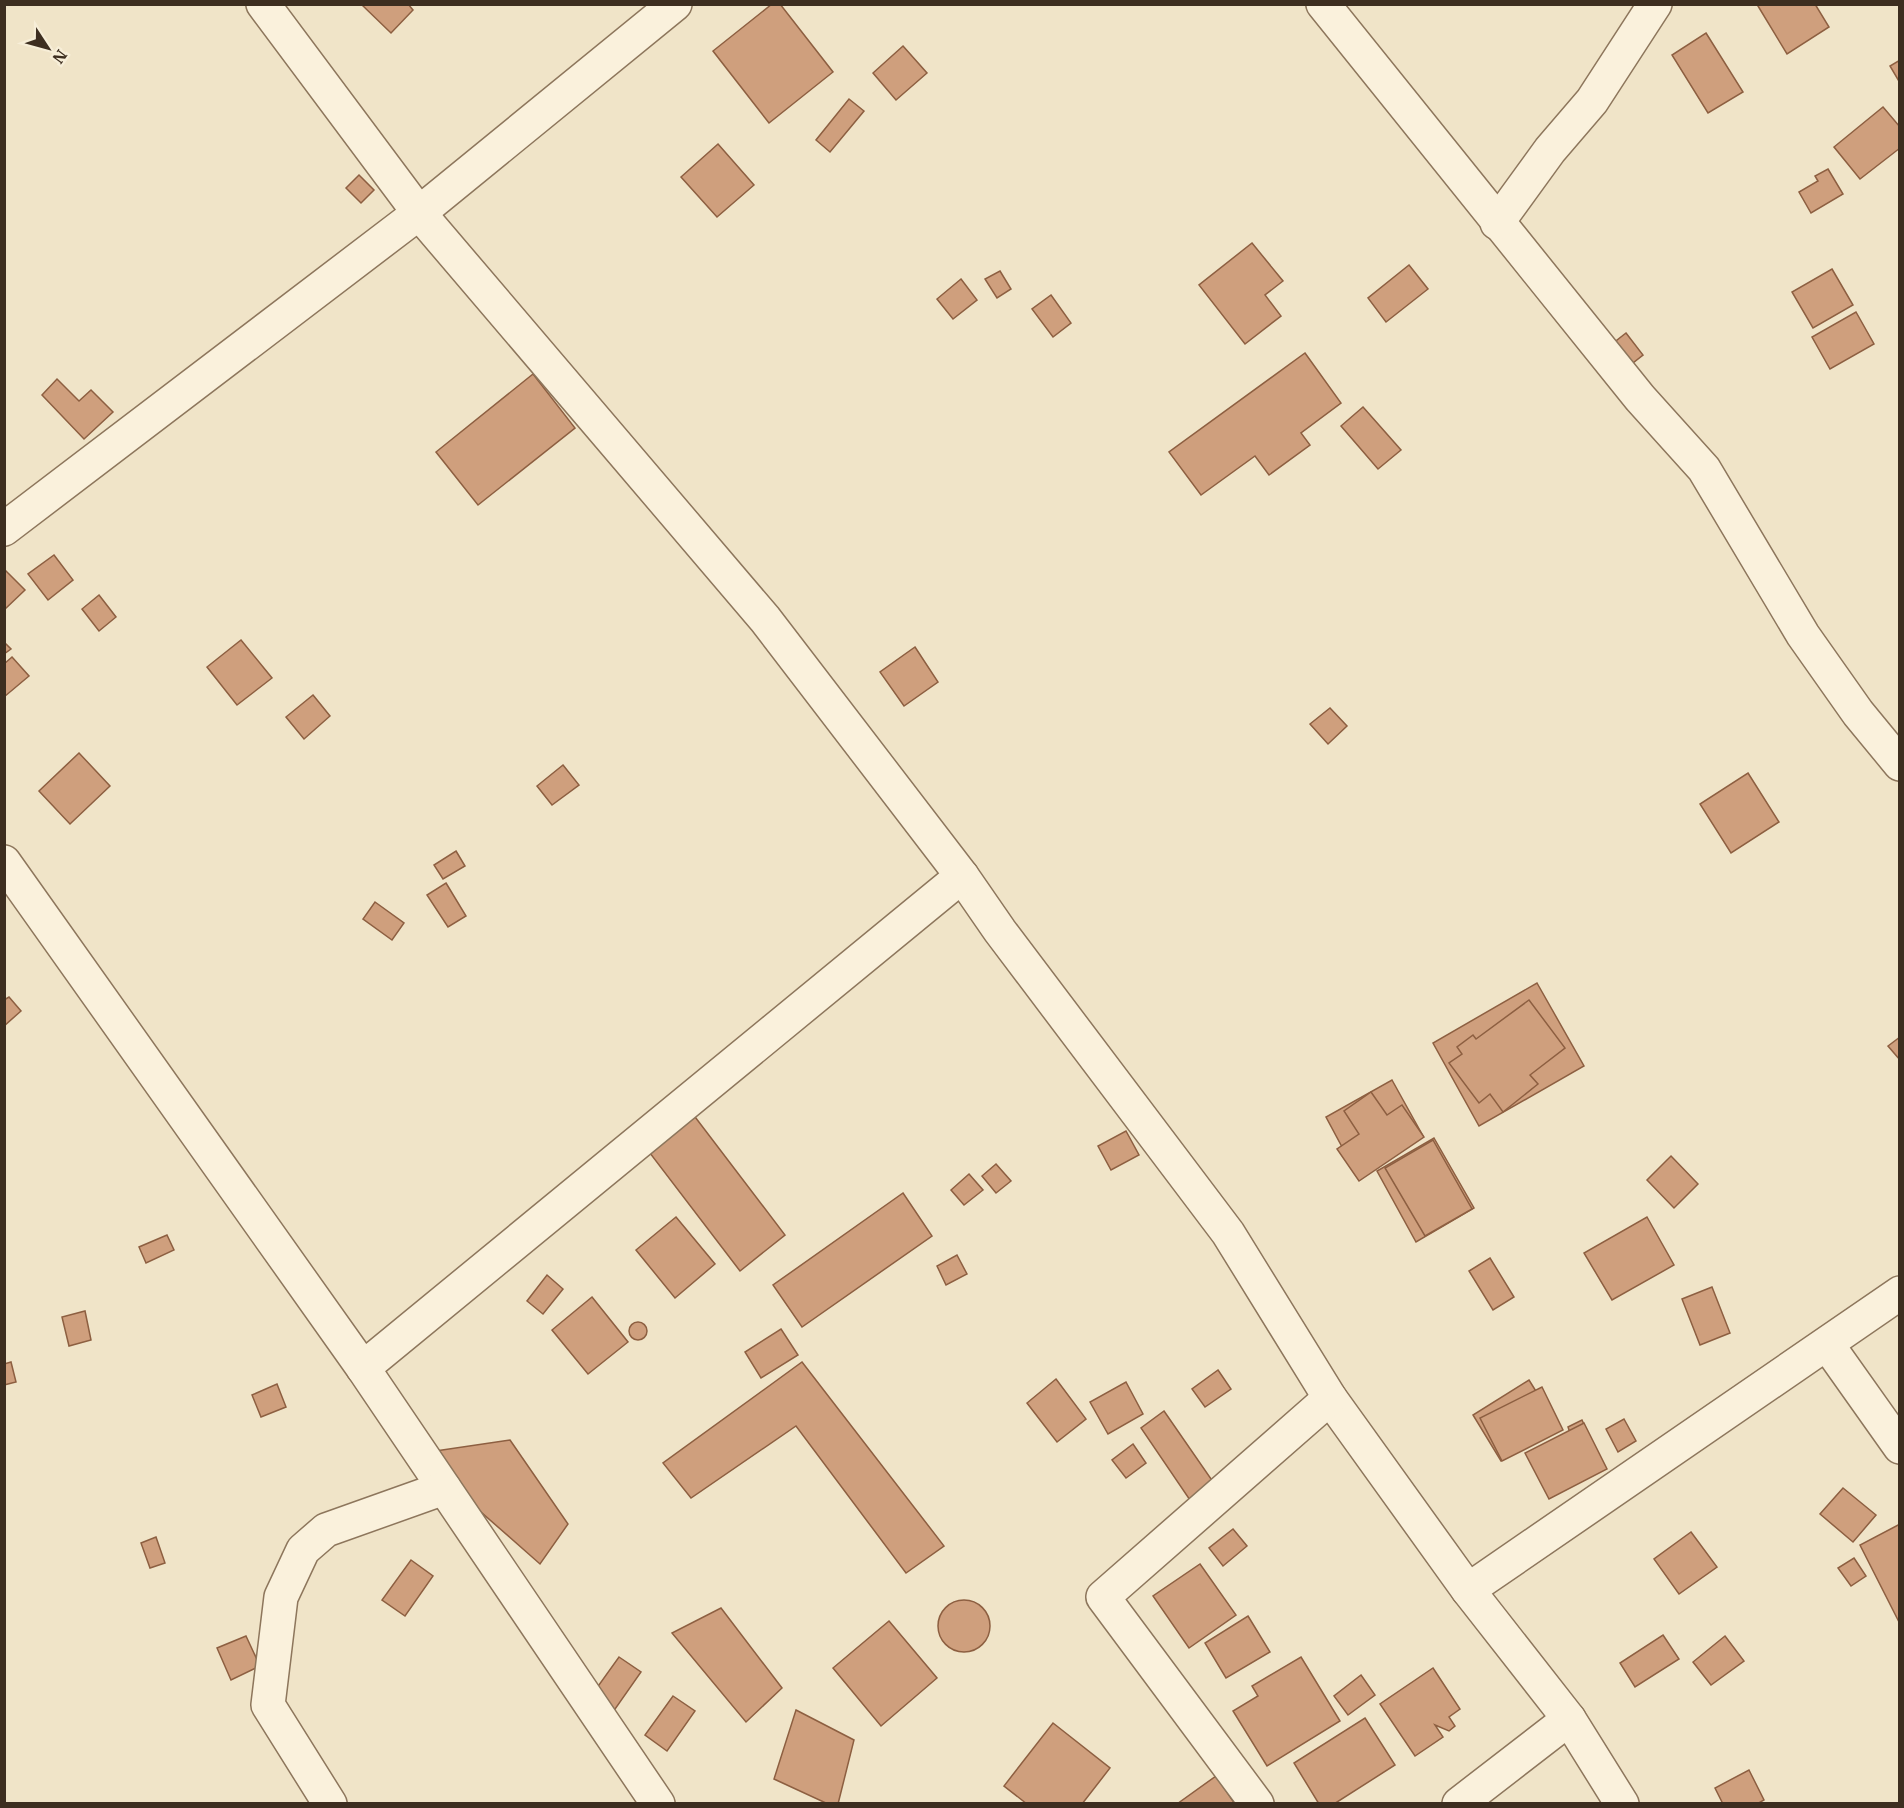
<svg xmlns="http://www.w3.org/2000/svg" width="1904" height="1808" font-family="'IBM Plex Serif',serif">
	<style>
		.building { fill: #cf9f7d; stroke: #8d5f41; stroke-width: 1.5 }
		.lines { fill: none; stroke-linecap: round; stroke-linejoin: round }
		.minor-casing { stroke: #8d765c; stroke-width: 36 }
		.minor { stroke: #faf1dc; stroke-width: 33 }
	</style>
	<rect width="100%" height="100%" fill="#f0e4c8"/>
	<g class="building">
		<polygon points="361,4 408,4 413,10 391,33"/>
		<polygon points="772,4 780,4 833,72 769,123 713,51"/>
		<polygon points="1760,4 1815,4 1829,27 1787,54 1758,6"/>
		<polygon points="1706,33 1743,92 1708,113 1672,55"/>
		<polygon points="903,46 927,73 896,100 873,73"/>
		<polygon points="1900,60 1900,83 1890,66"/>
		<polygon points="849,99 864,111 830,152 816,140"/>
		<polygon points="1883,107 1900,127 1900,148 1860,179 1834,147"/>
		<polygon points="718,144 754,185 717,217 681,177"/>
		<polygon points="1828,169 1843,194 1811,213 1799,192 1818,181 1815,176"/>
		<polygon points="359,175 374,190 361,203 346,188"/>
		<polygon points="1252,243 1283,281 1265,295 1281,316 1245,344 1199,285"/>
		<polygon points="1409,265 1428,289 1386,322 1368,298"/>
		<polygon points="1832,269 1853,305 1813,328 1792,292"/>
		<polygon points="1000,271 1011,289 997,298 985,279"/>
		<polygon points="961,279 977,300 953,319 937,299"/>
		<polygon points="1051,295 1071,323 1053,337 1032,309"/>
		<polygon points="1856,312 1874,344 1830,369 1812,337"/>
		<polygon points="1626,333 1643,355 1624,370 1607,348"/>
		<polygon points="1305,353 1341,403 1301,433 1310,445 1269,475 1255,456 1201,495 1169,452"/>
		<polygon points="533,374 575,428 478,505 436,452"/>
		<polygon points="57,379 79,401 91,390 113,412 84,439 42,395"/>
		<polygon points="1363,407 1401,450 1378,469 1341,426"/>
		<polygon points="54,555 73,580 48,600 28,574"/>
		<polygon points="6,571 25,590 4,610 4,572"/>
		<polygon points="99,595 116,617 99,631 82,609"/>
		<polygon points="241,640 272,678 237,705 207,667"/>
		<polygon points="4,642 11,649 4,654"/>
		<polygon points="915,647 938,682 904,706 880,672"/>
		<polygon points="12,657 29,676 4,697 4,664"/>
		<polygon points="313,695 330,716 304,739 286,717"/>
		<polygon points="1330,708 1347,726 1328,744 1310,724"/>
		<polygon points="79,753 110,786 70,824 39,791"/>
		<polygon points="563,765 579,785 552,805 537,786"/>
		<polygon points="1748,773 1779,822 1731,853 1700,804"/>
		<polygon points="456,851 465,866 443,879 434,865"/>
		<polygon points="446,883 466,916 448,927 427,895"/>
		<polygon points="375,902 404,923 392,940 363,919"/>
		<polygon points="1537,983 1584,1066 1479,1126 1433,1043"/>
		<polygon points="9,997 21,1011 4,1026 4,1000"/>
		<polygon points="1529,1000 1565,1048 1530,1075 1538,1084 1503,1112 1490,1094 1479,1103 1449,1063 1462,1054 1457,1047 1473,1035 1476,1039"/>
		<polygon points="1900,1037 1900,1060 1888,1046"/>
		<polygon points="1392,1080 1423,1136 1356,1173 1326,1117"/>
		<polygon points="1371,1092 1387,1115 1402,1105 1424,1137 1359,1181 1337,1149 1359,1134 1344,1111"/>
		<polygon points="689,1109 785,1235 740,1271 643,1144"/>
		<polygon points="1126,1131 1139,1155 1111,1170 1098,1146"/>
		<polygon points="1434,1138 1474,1208 1416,1242 1377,1171"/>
		<polygon points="1433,1140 1472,1209 1425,1236 1385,1168"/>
		<polygon points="1671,1156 1698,1184 1674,1208 1647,1180"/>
		<polygon points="996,1164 1011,1181 996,1193 982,1176"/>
		<polygon points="969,1174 983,1190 964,1205 951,1190"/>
		<polygon points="903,1193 932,1236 802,1327 773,1285"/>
		<polygon points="676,1217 715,1264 675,1298 636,1250"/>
		<polygon points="1647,1217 1674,1265 1612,1300 1584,1253"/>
		<polygon points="167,1235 174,1250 146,1263 139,1247"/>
		<polygon points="957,1255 967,1274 946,1285 937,1266"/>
		<polygon points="1490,1258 1514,1297 1493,1310 1469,1271"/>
		<polygon points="547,1275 563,1289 543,1314 527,1301"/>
		<polygon points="1712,1287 1730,1333 1700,1345 1682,1299"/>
		<polygon points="592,1297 628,1342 588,1374 552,1330"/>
		<polygon points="85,1311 91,1340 69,1346 62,1317"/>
		<circle cx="638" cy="1331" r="9"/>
		<polygon points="781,1329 798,1355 761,1378 745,1352"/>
		<polygon points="11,1362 16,1382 4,1385 4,1364"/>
		<polygon points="802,1362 944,1546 906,1573 796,1426 691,1498 663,1463"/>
		<polygon points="1218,1370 1231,1389 1205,1407 1192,1389"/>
		<polygon points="1056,1379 1086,1419 1057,1442 1027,1403"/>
		<polygon points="1529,1380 1557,1425 1501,1461 1473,1415"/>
		<polygon points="1126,1382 1143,1414 1108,1434 1090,1402"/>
		<polygon points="277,1384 286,1407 261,1417 252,1395"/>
		<polygon points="1542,1387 1563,1430 1502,1461 1480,1418"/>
		<polygon points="1164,1411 1218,1489 1194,1506 1141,1428"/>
		<polygon points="1624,1419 1636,1441 1618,1452 1606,1429"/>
		<polygon points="1582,1420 1603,1466 1550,1491 1532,1451 1570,1433 1568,1427"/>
		<polygon points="1584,1423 1607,1469 1549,1499 1525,1453"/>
		<polygon points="510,1440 568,1524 540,1564 415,1454"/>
		<polygon points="1133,1444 1146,1463 1126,1478 1112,1460"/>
		<polygon points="1843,1488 1876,1515 1853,1542 1820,1514"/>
		<polygon points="1900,1524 1900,1624 1860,1545"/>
		<polygon points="1233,1529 1247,1546 1223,1566 1209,1548"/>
		<polygon points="1691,1532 1717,1567 1679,1594 1654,1559"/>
		<polygon points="156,1537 165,1563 150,1568 141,1543"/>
		<polygon points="1854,1558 1866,1576 1851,1586 1838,1568"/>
		<polygon points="411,1560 433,1576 405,1616 382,1600"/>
		<polygon points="1200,1564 1236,1615 1189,1648 1153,1596"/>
		<circle cx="964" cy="1626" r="26"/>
		<polygon points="721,1608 782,1688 746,1722 672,1633"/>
		<polygon points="1248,1616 1270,1652 1226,1678 1205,1643"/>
		<polygon points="889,1621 937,1678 881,1726 833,1668"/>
		<polygon points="1663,1635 1679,1659 1635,1687 1620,1663"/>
		<polygon points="246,1636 260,1666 231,1680 217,1648"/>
		<polygon points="1725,1636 1744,1661 1711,1685 1693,1662"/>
		<polygon points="619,1657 641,1672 613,1712 591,1696"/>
		<polygon points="1301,1657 1340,1721 1267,1766 1233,1711 1258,1696 1252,1686"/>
		<polygon points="1433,1668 1460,1709 1449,1717 1455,1726 1449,1731 1435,1725 1443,1737 1415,1756 1380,1704"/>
		<polygon points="1361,1675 1375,1695 1348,1715 1334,1696"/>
		<polygon points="673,1696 695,1711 667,1751 645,1735"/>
		<polygon points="796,1710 854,1740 838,1804 828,1804 774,1779"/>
		<polygon points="1365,1718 1395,1765 1334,1804 1319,1804 1294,1763"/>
		<polygon points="1053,1723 1110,1768 1082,1804 1027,1804 1004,1786"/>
		<polygon points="1749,1770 1764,1800 1757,1804 1723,1804 1715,1788"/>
		<polygon points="1216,1776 1235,1804 1177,1804"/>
	</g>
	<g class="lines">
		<g class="minor-casing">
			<g id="minor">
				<polyline points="263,4 419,213 765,619 962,876 1000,931 1228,1233 1330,1398 1468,1590 1569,1719 1622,1804"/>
				<polyline points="1323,4 1640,398 1704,469 1803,635 1858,713 1900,764"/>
				<polyline points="1497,223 1550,150 1592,101 1655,4"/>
				<polyline points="4,529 419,213 675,4"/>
				<polyline points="4,862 363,1368 658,1804"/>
				<polyline points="1827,1344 1900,1447"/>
				<polyline points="363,1368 962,876"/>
				<polyline points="1468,1590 1900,1293"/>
				<polyline points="330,1804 268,1705 281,1597 303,1550 326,1530 444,1488"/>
				<polyline points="1257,1804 1103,1597 1330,1398"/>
				<polyline points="1459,1804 1569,1719"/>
			</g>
		</g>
		<use href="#minor" class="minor"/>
	</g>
	<rect width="1904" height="1808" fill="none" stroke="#3d2e20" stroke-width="12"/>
	<g transform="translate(48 48) rotate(126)" stroke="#f7eed8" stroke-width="4.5" paint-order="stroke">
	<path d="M0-4.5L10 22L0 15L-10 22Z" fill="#3d2e20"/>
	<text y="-9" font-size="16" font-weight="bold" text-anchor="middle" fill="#3d2e20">N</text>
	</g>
</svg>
